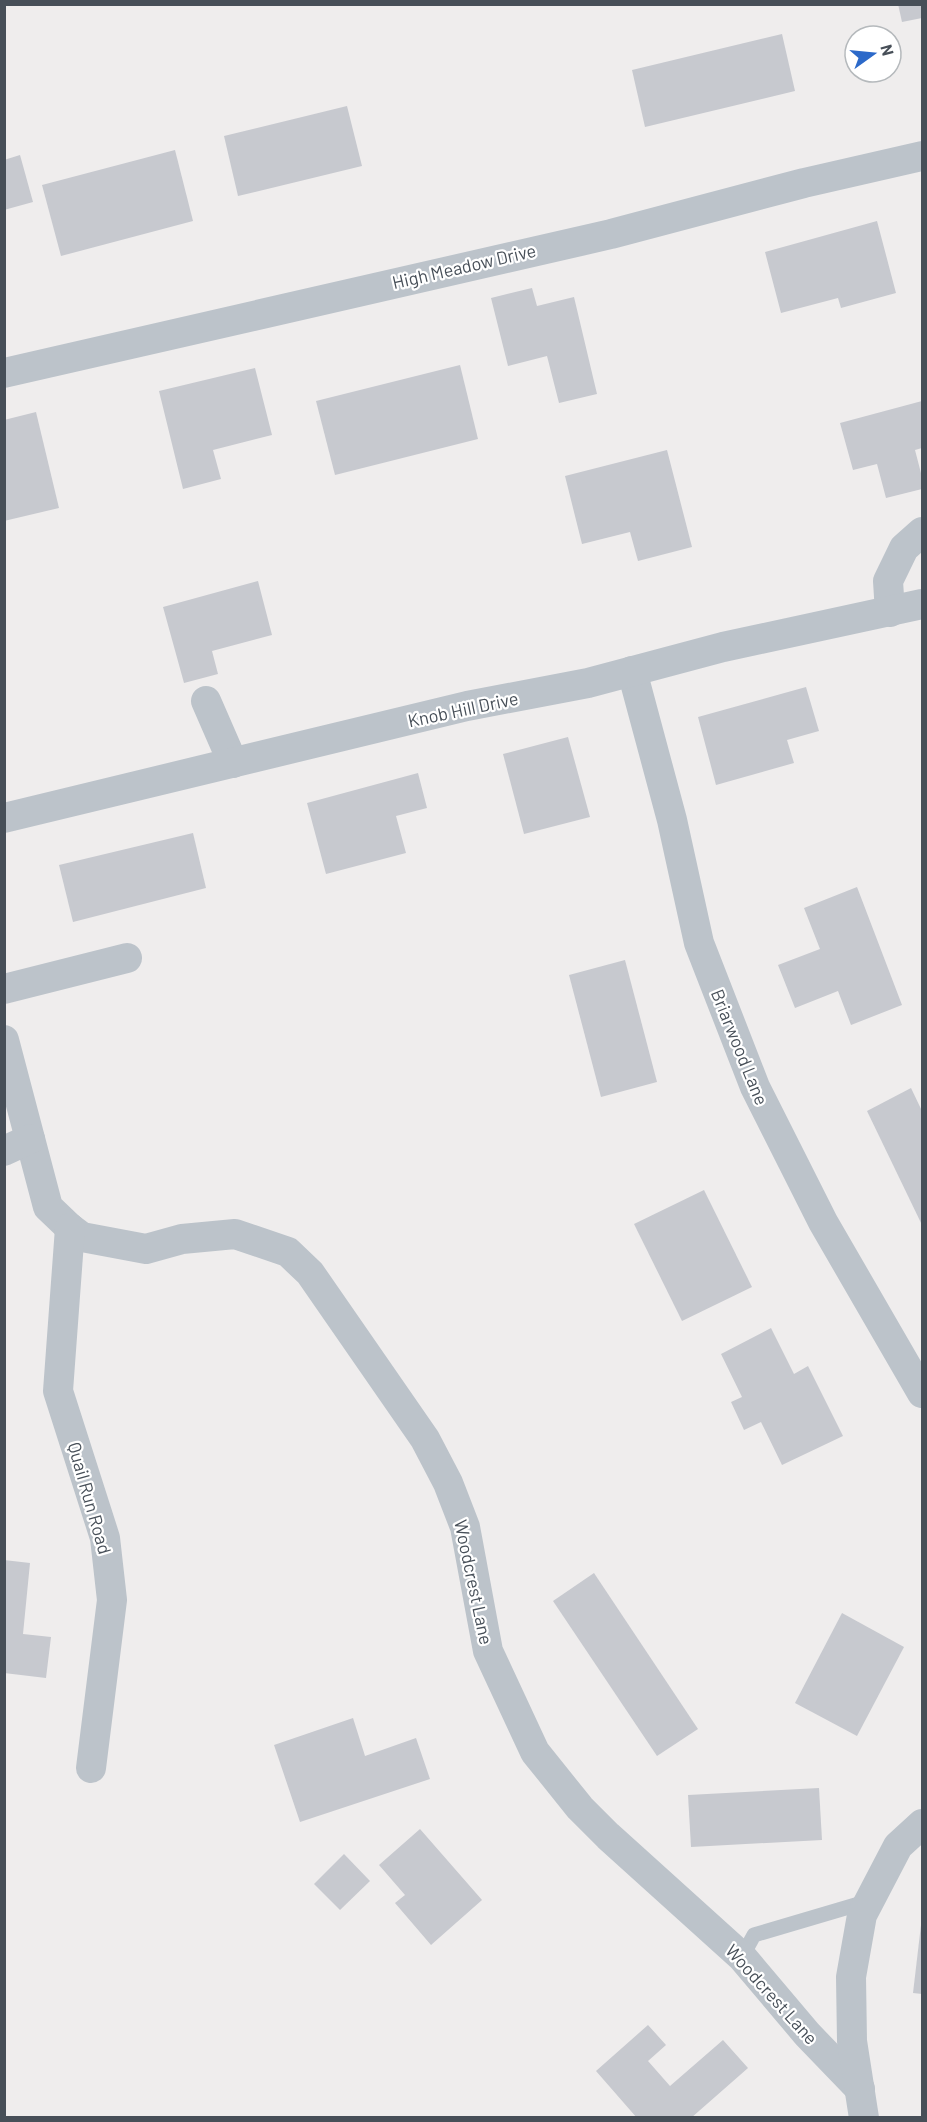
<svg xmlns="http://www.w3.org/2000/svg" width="927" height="2122" font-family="Barlow,sans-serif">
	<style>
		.building { fill: #c7c9cf }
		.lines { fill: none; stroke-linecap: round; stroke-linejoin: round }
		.service { stroke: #bcc3ca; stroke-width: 15 }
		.minor { stroke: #bcc3ca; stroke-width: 30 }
		.labels { text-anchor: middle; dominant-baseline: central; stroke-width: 4.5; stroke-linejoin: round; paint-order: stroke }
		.street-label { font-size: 18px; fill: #474f58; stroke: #fff }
	</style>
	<rect width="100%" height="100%" fill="#efeded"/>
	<g class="building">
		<polygon points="898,4 922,4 922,18 902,22"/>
		<polygon points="782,34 795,91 645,127 632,70"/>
		<polygon points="347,106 362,166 238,196 224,136"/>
		<polygon points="175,150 193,221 61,256 42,185"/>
		<polygon points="20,155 33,202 4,210 4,160"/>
		<polygon points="877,221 896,293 841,308 838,298 781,313 765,252"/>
		<polygon points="532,288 537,306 574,297 597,394 559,403 547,356 508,366 491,298"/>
		<polygon points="460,365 478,439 335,475 316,401"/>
		<polygon points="255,368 272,435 213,450 221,479 183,489 159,391"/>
		<polygon points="922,401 922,448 915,450 922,477 922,489 886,498 877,464 853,470 840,423"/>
		<polygon points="36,412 59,508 4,521 4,420"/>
		<polygon points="667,450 692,547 638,561 630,532 582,544 565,476"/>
		<polygon points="258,581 272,635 212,651 218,674 184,683 163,607"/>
		<polygon points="806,687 819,731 787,740 794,763 716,785 698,717"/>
		<polygon points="568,737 590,817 524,834 503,754"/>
		<polygon points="418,773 427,808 396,816 406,853 326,874 307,803"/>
		<polygon points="193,833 206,888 73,922 59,865"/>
		<polygon points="857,887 902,1005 851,1025 838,991 795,1008 778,965 820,949 804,908"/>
		<polygon points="625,960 657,1082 601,1097 569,975"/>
		<polygon points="911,1088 922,1111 922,1225 867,1111"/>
		<polygon points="704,1190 752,1287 682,1321 634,1224"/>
		<polygon points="771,1328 794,1374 808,1366 843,1436 782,1465 761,1422 744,1430 731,1402 742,1397 721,1354"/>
		<polygon points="4,1560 30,1563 23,1634 51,1637 46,1678 4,1673"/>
		<polygon points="594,1573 698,1729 657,1756 553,1601"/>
		<polygon points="842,1613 904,1647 857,1736 795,1703"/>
		<polygon points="353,1718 365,1756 416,1738 430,1779 300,1822 274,1745"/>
		<polygon points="819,1788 822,1840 691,1847 688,1795"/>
		<polygon points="420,1829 482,1900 431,1945 395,1903 405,1895 379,1865"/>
		<polygon points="344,1854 370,1881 340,1910 314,1884"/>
		<polygon points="921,1925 922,1925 922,1994 913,1993"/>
		<polygon points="648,2025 666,2045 648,2061 670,2086 723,2040 748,2068 691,2118 637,2118 596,2071"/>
	</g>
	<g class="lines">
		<polyline class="service" points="742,1957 754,1935 869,1901"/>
		<g class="minor">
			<polyline points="4,373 611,234 804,183 922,156"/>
			<polyline points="890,612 888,581 904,548 922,532"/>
			<polyline points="632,671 672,820 699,943 755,1087 823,1222 922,1393"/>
			<polyline points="206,701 233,763"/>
			<polyline points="4,818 467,706 588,683 723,647 922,604"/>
			<polyline points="4,989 127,958"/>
			<polyline points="4,1040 48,1207 70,1228 82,1237 146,1249 182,1239 235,1234 288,1252 310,1273 425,1439 448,1483 465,1527 488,1651 535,1752 580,1808 608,1836 742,1957 807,2034 860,2089"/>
			<polyline points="4,1151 30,1139"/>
			<polyline points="70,1228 58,1391 105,1538 112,1600 91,1768"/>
			<polyline points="864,2118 852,2041 851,1977 862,1915 898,1846 922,1824"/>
		</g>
	</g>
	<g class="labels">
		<g class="street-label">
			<text transform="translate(464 266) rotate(-13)">High Meadow Drive</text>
			<text transform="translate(463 709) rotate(-12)">Knob Hill Drive</text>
			<text transform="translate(740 1047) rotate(68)">Briarwood Lane</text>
			<text transform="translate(90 1498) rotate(74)">Quail Run Road</text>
			<text transform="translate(474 1582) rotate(78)">Woodcrest Lane</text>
			<text transform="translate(772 1994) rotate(48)">Woodcrest Lane</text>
		</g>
	</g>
	<rect width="927" height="2122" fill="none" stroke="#474f58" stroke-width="12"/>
	<g transform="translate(873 54) rotate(75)"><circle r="28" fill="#ffffff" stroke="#b5b9bc" stroke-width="1.5"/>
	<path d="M0-4.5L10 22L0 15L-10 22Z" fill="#2c69c9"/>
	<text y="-9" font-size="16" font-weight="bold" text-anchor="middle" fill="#474f58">N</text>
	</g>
</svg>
